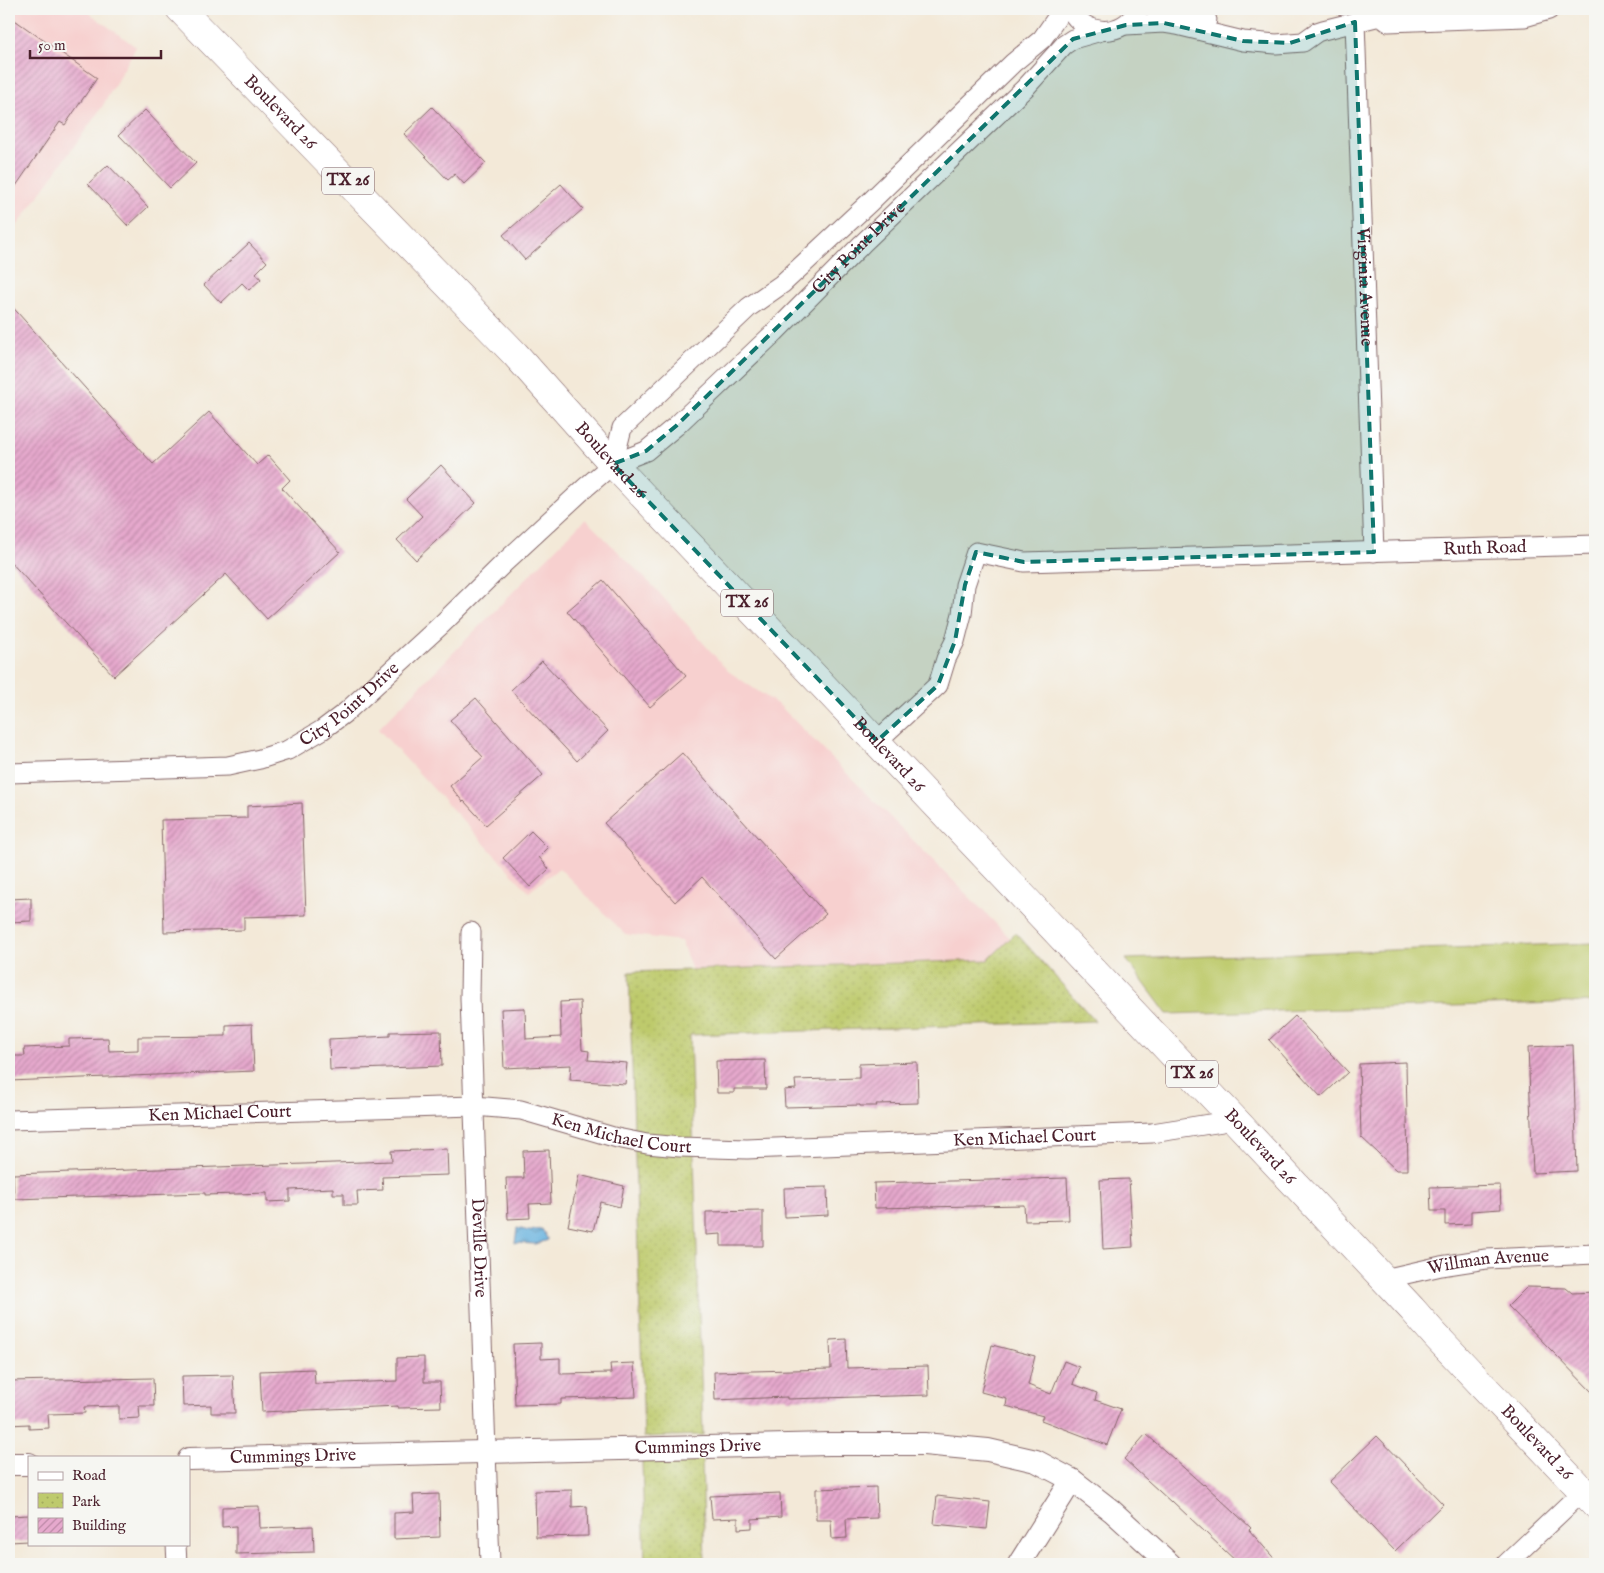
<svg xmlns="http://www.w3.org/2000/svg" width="1604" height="1573" font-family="'IM FELL English',serif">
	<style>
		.built { fill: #f7d0cf }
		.grass { fill: #beca6c; stroke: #84744c }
		.park { fill: url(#park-dots); stroke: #84744c }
		.water { fill: url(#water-waves); stroke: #586885 }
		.building { fill: url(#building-hatch) }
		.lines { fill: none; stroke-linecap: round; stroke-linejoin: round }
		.minor-casing { stroke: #856668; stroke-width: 21 }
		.tertiary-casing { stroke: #856668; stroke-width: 24 }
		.primary-casing { stroke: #856668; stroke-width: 29 }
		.minor { stroke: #fff; stroke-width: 19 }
		.tertiary { stroke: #fff; stroke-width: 22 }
		.primary { stroke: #fff; stroke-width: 28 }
		.marked { fill: #0f766e; fill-opacity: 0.2; stroke: #0f766e; stroke-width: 4; stroke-dasharray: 10 6; stroke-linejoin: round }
		.labels { text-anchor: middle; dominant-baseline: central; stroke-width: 5; stroke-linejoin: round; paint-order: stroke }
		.shield { fill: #f6f6f2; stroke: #7e6067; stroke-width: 1 }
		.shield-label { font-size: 16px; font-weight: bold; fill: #4a1f2b }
		.street-label { font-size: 18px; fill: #4a1f2b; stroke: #f6f6f2 }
	</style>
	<defs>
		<pattern id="park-dots" width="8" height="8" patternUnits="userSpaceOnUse" patternTransform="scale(1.25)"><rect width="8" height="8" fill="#beca6c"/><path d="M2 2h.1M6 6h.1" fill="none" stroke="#a5ad5e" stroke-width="1.8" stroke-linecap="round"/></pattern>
		<pattern id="water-waves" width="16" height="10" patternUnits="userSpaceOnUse" patternTransform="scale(1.25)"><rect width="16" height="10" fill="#67b2df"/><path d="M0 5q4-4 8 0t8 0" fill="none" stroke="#5790b5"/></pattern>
		<pattern id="building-hatch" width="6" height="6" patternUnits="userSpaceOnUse" patternTransform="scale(1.25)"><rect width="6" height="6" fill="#e6a9cd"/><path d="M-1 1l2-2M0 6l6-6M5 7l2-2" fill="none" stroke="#bc89a7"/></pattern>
	</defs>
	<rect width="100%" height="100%" fill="#f6f6f2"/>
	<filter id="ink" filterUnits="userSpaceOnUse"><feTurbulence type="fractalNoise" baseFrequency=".02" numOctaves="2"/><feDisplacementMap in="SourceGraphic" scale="10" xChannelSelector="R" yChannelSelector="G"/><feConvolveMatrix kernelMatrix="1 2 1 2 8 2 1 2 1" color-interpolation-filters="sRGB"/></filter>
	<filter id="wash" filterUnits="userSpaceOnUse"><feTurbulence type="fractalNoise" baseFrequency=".0096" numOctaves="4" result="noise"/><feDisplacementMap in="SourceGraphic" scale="20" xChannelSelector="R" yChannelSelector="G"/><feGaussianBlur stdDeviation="1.12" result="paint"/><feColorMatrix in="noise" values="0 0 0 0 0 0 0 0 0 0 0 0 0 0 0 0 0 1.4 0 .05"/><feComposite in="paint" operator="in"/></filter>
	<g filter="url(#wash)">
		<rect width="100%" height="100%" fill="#f3e9d8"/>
		<g class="built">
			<polygon points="9,9 84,9 136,47 102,107 9,237"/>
			<polygon points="585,519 654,587 728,671 780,706 1011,939 988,960 692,970 681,941 625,934 559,868 529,892 378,729"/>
		</g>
		<polygon class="grass" points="1595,943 1595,1002 1167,1014 1126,959"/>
		<g class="park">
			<polygon points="1016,933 1095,1021 690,1035 703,1435 644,1437 629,972 988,960"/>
			<polygon points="702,1459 705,1564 645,1564 642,1461"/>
		</g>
		<polygon class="water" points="517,1228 529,1231 542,1229 548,1240 536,1244 515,1243"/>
		<g id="blocks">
			<g class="building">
				<polygon points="9,16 97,78 65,125 60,122 9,196"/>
				<polygon points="432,107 486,163 464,184 455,174 448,180 404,134"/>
				<polygon points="145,110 196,163 170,188 119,135"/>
				<polygon points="108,165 148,207 128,226 88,184"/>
				<polygon points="561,184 583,209 525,260 503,235"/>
				<polygon points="249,243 267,262 256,273 261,279 249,290 242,283 221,303 204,285"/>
				<polygon points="9,303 153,464 209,412 257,465 268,455 290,480 282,488 340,552 267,619 226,574 114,676 9,560"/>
				<polygon points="441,465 476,503 416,560 397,540 422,516 406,499"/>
				<polygon points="603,580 686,676 650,707 567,611"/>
				<polygon points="542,661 608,731 577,761 511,690"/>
				<polygon points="476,698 543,775 486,825 464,801 463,802 450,786 483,757 450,720"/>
				<polygon points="682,753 826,914 776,959 702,877 675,902 604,823"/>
				<polygon points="302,803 306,915 244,917 244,930 164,932 161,820 247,818 247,806"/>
				<polygon points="531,831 548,848 539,857 549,869 530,887 503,858"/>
				<polygon points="31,898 31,921 9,922 9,899"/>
				<polygon points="580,1001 582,1050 589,1051 588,1060 627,1063 625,1084 570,1080 571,1065 504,1068 501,1009 525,1008 526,1039 561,1037 560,1002"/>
				<polygon points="1295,1016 1348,1072 1321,1097 1269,1040"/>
				<polygon points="252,1024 254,1071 9,1081 9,1056 25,1056 24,1048 69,1046 69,1039 108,1038 109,1051 138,1050 138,1037 226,1036 226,1025"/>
				<polygon points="441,1031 442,1066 330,1070 329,1039 390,1036 390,1032"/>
				<polygon points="1573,1045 1577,1171 1533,1173 1528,1047"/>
				<polygon points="765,1060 766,1089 734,1089 734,1093 717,1093 716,1061"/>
				<polygon points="917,1062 918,1103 876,1104 877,1106 860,1106 860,1105 785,1107 784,1090 796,1089 795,1080 859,1078 859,1064"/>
				<polygon points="1406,1062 1408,1170 1396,1170 1361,1137 1359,1064"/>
				<polygon points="447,1149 448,1175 382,1177 383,1190 357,1191 358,1205 344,1205 344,1194 333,1194 333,1188 290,1190 290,1201 267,1202 267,1193 205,1195 205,1193 14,1199 13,1174 392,1161 391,1151"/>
				<polygon points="549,1150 551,1203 529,1204 530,1218 508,1219 506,1178 524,1178 523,1151"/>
				<polygon points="579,1175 624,1186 620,1207 600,1202 593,1231 568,1226"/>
				<polygon points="1067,1178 1069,1220 1025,1221 1024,1205 875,1208 874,1183"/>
				<polygon points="1129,1179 1133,1247 1103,1249 1100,1180"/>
				<polygon points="1500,1185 1501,1209 1471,1211 1471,1224 1445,1225 1445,1211 1431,1211 1430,1187"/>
				<polygon points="827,1187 828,1215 785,1217 784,1188"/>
				<polygon points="763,1211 763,1246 721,1246 721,1234 706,1235 706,1212"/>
				<polygon points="1527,1287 1566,1288 1572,1293 1595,1292 1595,1395 1508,1306"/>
				<polygon points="846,1339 847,1368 928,1366 929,1395 787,1399 787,1397 715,1400 714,1372 831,1369 830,1340"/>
				<polygon points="541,1343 541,1359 560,1358 560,1374 611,1373 610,1364 634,1363 636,1397 561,1399 561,1404 515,1405 513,1344"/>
				<polygon points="992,1345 1035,1356 1028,1385 1051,1394 1064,1361 1079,1367 1073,1384 1097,1393 1095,1400 1121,1409 1107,1445 1041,1420 1043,1416 1006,1406 1007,1399 981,1392"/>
				<polygon points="424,1357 424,1382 440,1382 441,1407 398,1408 398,1406 262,1412 260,1371 314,1369 315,1384 397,1381 397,1358"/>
				<polygon points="233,1375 235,1413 211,1413 211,1405 183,1406 182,1376"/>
				<polygon points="153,1378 154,1406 139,1406 140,1418 119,1419 119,1406 84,1407 85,1413 48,1414 49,1428 29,1429 29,1424 9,1425 9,1381"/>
				<polygon points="1146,1434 1203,1485 1204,1484 1251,1528 1249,1530 1279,1564 1239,1564 1172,1501 1171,1502 1124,1459"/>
				<polygon points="1377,1436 1443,1504 1395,1551 1329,1482"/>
				<polygon points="876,1487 877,1518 846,1519 847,1538 832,1539 831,1520 816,1520 816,1489"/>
				<polygon points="572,1490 572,1507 587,1506 588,1536 536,1537 535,1491"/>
				<polygon points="780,1493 781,1517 752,1519 752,1528 738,1529 738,1518 712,1519 710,1496"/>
				<polygon points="439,1494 440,1537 394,1539 394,1513 414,1512 413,1495"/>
				<polygon points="937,1496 990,1502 987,1529 934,1524"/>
				<polygon points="259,1506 260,1528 313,1526 314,1552 236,1554 236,1526 222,1527 222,1507"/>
				<polygon points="29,1515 29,1541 9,1542 9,1516"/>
			</g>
		</g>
	</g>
	<g filter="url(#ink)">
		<use href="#blocks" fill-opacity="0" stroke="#856668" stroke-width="1"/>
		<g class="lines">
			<g class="minor-casing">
				<g id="minor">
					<path d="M1070 9C1085 37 1124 38 1138 9"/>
					<polyline points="1173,9 1207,20"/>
					<polyline points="1380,16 1388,22 1525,17 1549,10"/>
					<path id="s1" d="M1355 22 1374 552"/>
					<polyline points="1126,25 1164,23 1177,25 1243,41 1276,44 1303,42 1317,32 1323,30 1380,16 1386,9"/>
					<polyline points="613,464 622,428 749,307 782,284 870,202 1013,63 1042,39 1056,19 1060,9"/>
					<path id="s2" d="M877 741 938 685 946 659 955 641 962 614 965 585 976 552 1024 562 1595 545"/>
					<path id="s3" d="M9 773 228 766 260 759 288 750 322 730 346 712 442 624 505 562 586 487 613 464 646 451 676 426 775 332 862 244 1026 87 1064 45 1073 39 1101 31"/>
					<path id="s4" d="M471 932 470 998 490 1564"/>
					<path id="s5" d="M9 1120 474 1106 521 1110 617 1138 647 1144 680 1147 747 1149 1152 1133 1235 1120"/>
					<path id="s6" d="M1384 1279 1441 1266 1486 1259 1595 1254"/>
					<polyline points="176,1544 177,1564"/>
					<polyline points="1506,1564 1583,1491"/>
				</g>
			</g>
			<g class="tertiary-casing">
				<g id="tertiary">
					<path id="s7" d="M189 1459 829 1444H924L988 1450 1036 1461 1072 1480 1112 1511 1170 1564"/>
					<polyline points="9,1464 29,1464"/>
					<polyline points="1019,1564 1072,1480"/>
				</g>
			</g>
			<g class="primary-casing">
				<g id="primary">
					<path id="s8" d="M180 9 515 354 613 464 1235 1120 1412 1309 1434 1334 1595 1504"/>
				</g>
			</g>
			<use href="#minor" class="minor"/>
			<use href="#tertiary" class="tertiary"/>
			<use href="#primary" class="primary"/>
		</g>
	</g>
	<path class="marked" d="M1355 22 1374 552 1024 562 976 552 965 585 955 641 938 685 877 741 613 464 646 451 676 426 1073 39 1126 25 1164 23 1243 41 1290 43Z"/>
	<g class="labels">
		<g class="shield">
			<rect x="322" y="167.5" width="52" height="27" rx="4"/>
			<rect x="721" y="589.5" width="52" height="27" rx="4"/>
			<rect x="1166" y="1060.5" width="52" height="27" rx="4"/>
		</g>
		<g class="shield-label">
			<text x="348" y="181">TX 26</text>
			<text x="747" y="603">TX 26</text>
			<text x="1192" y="1074">TX 26</text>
		</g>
		<g class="street-label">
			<text stroke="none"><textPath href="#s8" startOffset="144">Boulevard 26</textPath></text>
			<text stroke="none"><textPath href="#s3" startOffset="1045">City Point Drive</textPath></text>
			<text stroke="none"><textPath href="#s1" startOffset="265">Virginia Avenue</textPath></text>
			<text stroke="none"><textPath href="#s8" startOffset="624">Boulevard 26</textPath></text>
			<text stroke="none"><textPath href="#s2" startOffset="732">Ruth Road</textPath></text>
			<text stroke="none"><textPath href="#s3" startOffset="358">City Point Drive</textPath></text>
			<text stroke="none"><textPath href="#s8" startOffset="1029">Boulevard 26</textPath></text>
			<text stroke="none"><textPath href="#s5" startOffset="211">Ken Michael Court</textPath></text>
			<text stroke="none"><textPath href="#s5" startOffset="616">Ken Michael Court</textPath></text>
			<text stroke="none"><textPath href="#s5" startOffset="1021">Ken Michael Court</textPath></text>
			<text stroke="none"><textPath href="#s8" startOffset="1569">Boulevard 26</textPath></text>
			<text stroke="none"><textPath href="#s4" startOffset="316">Deville Drive</textPath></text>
			<text stroke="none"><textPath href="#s6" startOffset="106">Willman Avenue</textPath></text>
			<text stroke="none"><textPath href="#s8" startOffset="1974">Boulevard 26</textPath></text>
			<text stroke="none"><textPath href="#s7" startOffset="509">Cummings Drive</textPath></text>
			<text stroke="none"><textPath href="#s7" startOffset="104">Cummings Drive</textPath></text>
		</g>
	</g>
	<rect width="1604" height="1573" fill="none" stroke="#f6f6f2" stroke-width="30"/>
	<rect x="28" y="1456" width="162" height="90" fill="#f6f6f2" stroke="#b1a0a2"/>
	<rect x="38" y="1472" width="25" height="8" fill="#ffffff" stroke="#b1a0a2"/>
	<text x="72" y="1480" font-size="15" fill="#4a1f2b">Road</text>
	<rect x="38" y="1493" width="25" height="15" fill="url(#park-dots)" stroke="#b1a0a2"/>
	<text x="72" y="1506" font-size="15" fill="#4a1f2b">Park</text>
	<rect x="38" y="1518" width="25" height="15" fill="url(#building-hatch)" stroke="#b1a0a2"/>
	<text x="72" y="1530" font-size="15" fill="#4a1f2b">Building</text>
	<path d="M30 50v8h131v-8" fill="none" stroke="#4a1f2b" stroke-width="2.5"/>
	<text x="38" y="50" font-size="15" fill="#4a1f2b" stroke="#f6f6f2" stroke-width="4" paint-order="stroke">50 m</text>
</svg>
